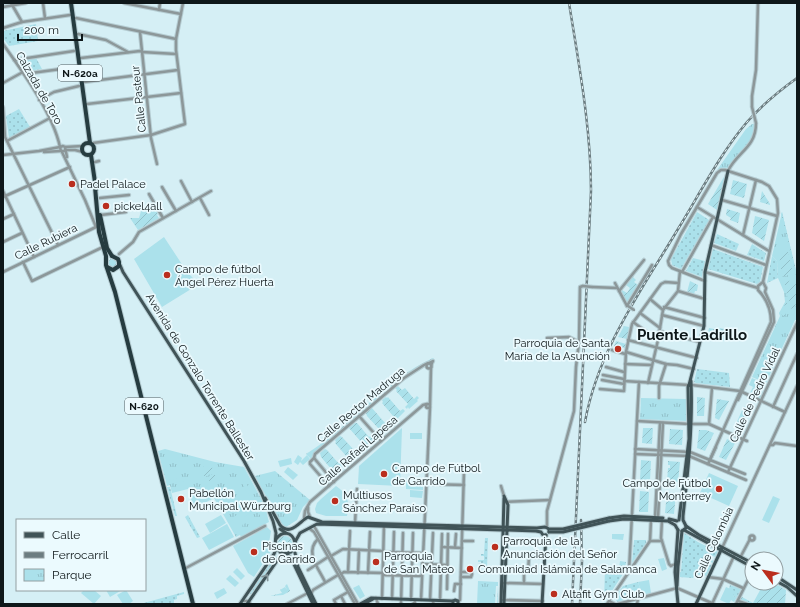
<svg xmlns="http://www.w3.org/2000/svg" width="800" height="607" font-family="Raleway,sans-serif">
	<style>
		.grass { fill: url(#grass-dots) }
		.park { fill: url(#park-tufts) }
		.garden { fill: url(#garden-furrows) }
		.pitch { fill: #abe1eb }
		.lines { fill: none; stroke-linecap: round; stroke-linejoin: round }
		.minor-casing { stroke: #b5ccd2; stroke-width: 4.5 }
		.major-casing { stroke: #b5ccd2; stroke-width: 5 }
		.highway-casing { stroke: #b5ccd2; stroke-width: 6 }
		.minor { stroke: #8c9799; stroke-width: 2.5 }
		.major { stroke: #405357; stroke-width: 3 }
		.highway { stroke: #263c40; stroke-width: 4 }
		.rail-casing { stroke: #6c7d81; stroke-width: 2.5 }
		.rail { stroke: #ebfafe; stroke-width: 1; stroke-dasharray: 3; stroke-linecap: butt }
		.minor-bridge-casing { stroke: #b5ccd2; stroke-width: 4.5; stroke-linecap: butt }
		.major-bridge-casing { stroke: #b5ccd2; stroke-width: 5; stroke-linecap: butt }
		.minor-bridge { stroke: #8c9799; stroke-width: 2.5 }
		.major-bridge { stroke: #405357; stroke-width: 3 }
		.oneway { stroke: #84969a }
		.poi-dot { fill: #ba2e1e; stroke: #ebfafe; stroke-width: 1.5 }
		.labels { text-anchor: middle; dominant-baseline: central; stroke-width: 3.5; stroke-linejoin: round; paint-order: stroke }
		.shield { fill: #ebfafe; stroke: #505b5e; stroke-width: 1 }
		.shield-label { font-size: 10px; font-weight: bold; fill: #0e1719 }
		.street-label { font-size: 11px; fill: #0e1719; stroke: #ebfafe }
		.poi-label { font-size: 11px; fill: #0e1719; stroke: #ebfafe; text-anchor: start }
		.district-label { font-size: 15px; font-weight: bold; fill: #0e1719; stroke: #ebfafe }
	</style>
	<defs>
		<pattern id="grass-dots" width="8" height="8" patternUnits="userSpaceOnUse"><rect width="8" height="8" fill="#abe1eb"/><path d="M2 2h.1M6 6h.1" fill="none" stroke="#92c0c9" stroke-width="1.8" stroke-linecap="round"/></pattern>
		<pattern id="park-tufts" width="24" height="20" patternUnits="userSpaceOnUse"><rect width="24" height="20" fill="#abe1eb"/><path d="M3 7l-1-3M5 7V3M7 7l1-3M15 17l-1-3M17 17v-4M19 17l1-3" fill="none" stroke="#92c0c9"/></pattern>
		<pattern id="garden-furrows" width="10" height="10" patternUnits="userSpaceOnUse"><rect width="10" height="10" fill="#abe1eb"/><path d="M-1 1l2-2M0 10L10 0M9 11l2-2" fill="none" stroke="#92c0c9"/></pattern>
	</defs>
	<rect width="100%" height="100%" fill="#d5eff5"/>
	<g class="grass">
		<polygon points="36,24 38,41 9,46 3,38 3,31"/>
		<polygon points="36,58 42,69 27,71 19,61"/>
		<polygon points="19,109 30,127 9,138 6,116"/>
		<polygon points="697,212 709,220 681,269 672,265 671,259"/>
		<polygon points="717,234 739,244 736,251 714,243"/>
		<polygon points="752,244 766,253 764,261 747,255"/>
		<polygon points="713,249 763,267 760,282 757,284 708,269"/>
		<polygon points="772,256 777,261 778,278 767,283"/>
		<polygon points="693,258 705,261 702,277 686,271"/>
		<polygon points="715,327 733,331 726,341 707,337 709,328 714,329"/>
		<polygon points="697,369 729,373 730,387 696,383 694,382"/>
		<polygon points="167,487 170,487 177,516 175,516"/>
		<polygon points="188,515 200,537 197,538 185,517"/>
		<polygon points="684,533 698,542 718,552 715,557 711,555 709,559 714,561 713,563 708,561 707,564 712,565 707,576 695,574 693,578 679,577 679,572 681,572"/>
		<polygon points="485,538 488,538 487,569 483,570 483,564 478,564 481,563 481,562 478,562 478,560 484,560 484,556 481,556 481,554 484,554"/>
		<polygon points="634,540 646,540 646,543 632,563"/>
		<polygon points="275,556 277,557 252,595 249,593"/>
		<polygon points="620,561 626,562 625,571 604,603 605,567 619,568"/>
		<polygon points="638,582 642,595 617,602 615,597 623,586"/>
		<polygon points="730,585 741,589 737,597 733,596 729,589"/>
		<polygon points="184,592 184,594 177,596 177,599 174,600 174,603 140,604"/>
	</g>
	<g class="park">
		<path d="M752 124H754C754 146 739 151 728 168L727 169 724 168 717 170 746 129Z"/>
		<polygon points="782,212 797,275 797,320 795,320 766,383 752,377 780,316 779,313 785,302 784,292 778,278 777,261 772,256"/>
		<polygon points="753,387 763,392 760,398 750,393"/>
		<polygon points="641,398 686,399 686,421 640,419"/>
		<polygon points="165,449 215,462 244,467 265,506 269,522 241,537 240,535 236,537 214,498 195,508 192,502 188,489 172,493 170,485 167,486 158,451"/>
		<polygon points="275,471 310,500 303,507 297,520 286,527 282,525 255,476"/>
		<polygon points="478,581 498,582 498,604 497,604 498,586 496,586 495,604 477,604"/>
		<polygon points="726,587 735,591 733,596 737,597 734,602 731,600 729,604 720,600"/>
	</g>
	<g class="garden">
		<polygon points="725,175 717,210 708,204"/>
		<polygon points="733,180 747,184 744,198 730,194"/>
		<polygon points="762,191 770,204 770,205 760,202"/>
		<polygon points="147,207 150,212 155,208 158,214 157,215 159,218 138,230 130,218 139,218 141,211"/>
		<polygon points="727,209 740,213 738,223 730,220 731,218 726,215"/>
		<polygon points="782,212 797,275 797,280 781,214"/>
		<polygon points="755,216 769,220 764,241 752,233"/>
		<polygon points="788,252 793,274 781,277 781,263 777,254"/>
		<circle cx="113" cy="263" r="4.5"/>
		<polygon points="634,275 633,277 636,280 634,282 638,285 628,302 626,303 621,292 622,290 627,293 630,288 626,285"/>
		<path d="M794 279C799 288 799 301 793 310L791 308C791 304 789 303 788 299 786 293 787 289 784 283Z"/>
		<polygon points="690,281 698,285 697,291 695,291 694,294 687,292"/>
		<polygon points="786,302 789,304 789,307 784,317 781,314"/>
		<polygon points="624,326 629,327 627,339 618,337"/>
		<polygon points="616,341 626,344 625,348 614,346"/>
		<path d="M433 358 434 359 419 366 403 376 314 453 311 459 306 454C352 426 384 380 433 358Z"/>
		<polygon points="398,386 402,390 405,388 414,399 417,396 419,398 417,400 418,401 409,409 408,407 407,409 405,407 408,404 396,391 397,390 395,388"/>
		<polygon points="386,397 387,398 388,397 400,411 403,409 405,411 395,421 394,420 392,421 391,419 393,416 382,403 383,402 382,400"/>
		<polygon points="697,397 705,398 704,416 697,416"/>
		<polygon points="717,399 729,401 719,420 715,418"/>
		<polygon points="744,406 750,409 741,429 735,426"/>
		<polygon points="372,408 385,423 388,421 390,423 389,425 390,426 381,434 376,432 379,429 367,416 366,413"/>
		<polygon points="355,423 357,423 369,437 372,435 374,437 374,439 364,448 363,447 362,448 359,446 362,443 349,428"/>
		<polygon points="643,428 653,428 652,444 642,443"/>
		<polygon points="670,429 683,430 682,445 669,444"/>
		<polygon points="699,430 706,430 714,433 705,451 697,448"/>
		<polygon points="340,436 342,437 354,450 357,448 359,450 346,462 344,459 347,457 335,443 336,442 335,440"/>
		<polygon points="727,439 735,443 726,460 719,457"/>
		<polygon points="325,449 327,450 339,464 342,461 344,464 342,465 343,466 335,473 330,474 329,472 332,470 321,457 320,453"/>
		<polygon points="641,460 651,461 650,481 640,480"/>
		<polygon points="668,461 680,462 678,482 667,482 668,468 670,468 670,465 668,465"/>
		<polygon points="204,466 213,468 212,473 205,477 202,473"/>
		<polygon points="212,474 215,475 218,482 212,482 206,479"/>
		<polygon points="640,491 649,492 648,512 639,512"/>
		<polygon points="667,492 676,493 674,514 665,513"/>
		<circle cx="285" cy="543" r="7"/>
		<polygon points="764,583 774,583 786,590 785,604 752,604 739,599 742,597 753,603"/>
		<polygon points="287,584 290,591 283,595 270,596 282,593 280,590 285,587 287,590 285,586"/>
	</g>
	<g class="pitch">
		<polygon points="164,237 187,272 193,278 196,286 162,307 134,259"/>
		<polygon points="752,378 766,384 762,391 749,385"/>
		<polygon points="402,428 400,486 358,484 359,466"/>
		<rect x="410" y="433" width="12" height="6"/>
		<polygon points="298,455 302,458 301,461 307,455 310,459 303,465 300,462 298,465 294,462"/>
		<polygon points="291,458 292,464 280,467 278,461"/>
		<polygon points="288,467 298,475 293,480 284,472"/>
		<polygon points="709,473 738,486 729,506 700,493"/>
		<polygon points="183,477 184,481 170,484 169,480"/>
		<polygon points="245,481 265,518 262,519 242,483"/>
		<polygon points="406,481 423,482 423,490 406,489"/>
		<path d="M336 486C348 494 350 503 347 516H326L316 513 315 509 317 503 321 499Z"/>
		<polygon points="410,490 423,491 422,498 410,497"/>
		<polygon points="773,496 780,499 769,523 762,520"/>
		<polygon points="253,512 254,514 251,515 252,517 245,521 246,523 242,525 243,526 240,528 240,530 236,533 235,531 237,530 236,528 233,528 230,521 233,520 232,518 238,514 239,517 242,516 244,517"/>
		<polygon points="221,515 226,523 210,533 205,524"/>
		<polygon points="227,524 234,537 209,550 202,538"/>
		<polygon points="267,527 271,531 269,543 271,551 254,577 248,573 233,546"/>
		<polygon points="612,534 624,534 623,540 612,539"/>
		<polygon points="664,558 667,569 662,571 658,559"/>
		<polygon points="237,568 245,576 241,580 233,572"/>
		<polygon points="230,575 239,583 235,587 226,579"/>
		<polygon points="649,580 651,593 642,595 638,582"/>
		<polygon points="359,585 365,596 360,599 353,588"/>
		<polygon points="224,588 227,593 217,599 214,593"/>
		<polygon points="84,590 94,590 101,596 94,604 81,593"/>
		<polygon points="106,590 122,590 110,597"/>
		<polygon points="126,590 133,601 129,604 123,604 117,595"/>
	</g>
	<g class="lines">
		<g class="minor-casing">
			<g id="minor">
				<polyline points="11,3 22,22"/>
				<polyline points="43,3 45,18"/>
				<polyline points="124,3 181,14"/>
				<polyline points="3,7 26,3"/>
				<polyline points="159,10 160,3"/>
				<polyline points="76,18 176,39"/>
				<polyline points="3,28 22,22 70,15"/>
				<polyline points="140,32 151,138 157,164"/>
				<polyline points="78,34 106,40 128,52"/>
				<path d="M3 44C23 72 53 114 60 147"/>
				<polyline points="81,58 140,51 142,52 176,54"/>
				<polyline points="14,60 74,51"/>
				<polyline points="24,74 76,67"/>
				<polyline points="84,82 178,70"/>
				<polyline points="3,83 23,72"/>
				<polyline points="39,100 54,92 79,86"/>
				<polyline points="87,104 181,93"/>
				<polyline points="3,107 5,137 58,245"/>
				<polyline points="752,107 752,96 756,70 758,3"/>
				<polyline points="7,141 50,118"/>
				<polyline points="93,143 151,135 185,124 176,50 176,39 183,3"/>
				<polyline points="65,147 83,146"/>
				<polyline points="65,150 75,150 83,152"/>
				<polyline points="65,151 61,151 60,147 63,146 65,147 67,157"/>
				<polyline points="44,152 60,151"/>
				<polyline points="62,152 85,200 96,227"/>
				<polyline points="3,155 39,151 60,147"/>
				<polyline points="95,162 99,161"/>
				<path d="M728 171C737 152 756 148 756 123"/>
				<polyline points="181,181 192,202"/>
				<polyline points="162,187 176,211"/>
				<polyline points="3,191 34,257"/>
				<polyline points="149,194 163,218"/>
				<polyline points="3,197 70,167"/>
				<polyline points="100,198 129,195"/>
				<polyline points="200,198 209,215"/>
				<polyline points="722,200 777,216"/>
				<polyline points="697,207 769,251"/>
				<polyline points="101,215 126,212"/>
				<polyline points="3,219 14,214"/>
				<polyline points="743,235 756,180"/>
				<polyline points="3,242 22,233"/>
				<polyline points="711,245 766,265"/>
				<polyline points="119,254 133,242 139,232 211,191"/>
				<polyline points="23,262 32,281 103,247"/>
				<polyline points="3,272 96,227"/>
				<polyline points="682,272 713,217"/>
				<polyline points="705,272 758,288"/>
				<path d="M705 281 672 268 669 265 668 261 681 234 717 173 721 170H725L762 182 769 186 777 199 778 213 763 282 758 286V290C766 298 771 310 771 322L708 464"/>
				<polyline points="615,283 627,306"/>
				<polyline points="592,287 617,288"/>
				<polyline points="619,291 644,260"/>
				<polyline points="678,291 705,299"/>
				<polyline points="650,299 663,310"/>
				<polyline points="627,306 652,265"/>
				<polyline points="664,307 705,318"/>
				<polyline points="640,313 660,328"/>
				<polyline points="662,315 704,326"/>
				<polyline points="633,322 658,340"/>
				<polyline points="659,331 700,342"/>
				<polyline points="547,338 569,337 579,342"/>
				<polyline points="628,340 697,358"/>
				<polyline points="612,350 625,354"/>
				<polyline points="626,352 666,364 659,386 659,398"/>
				<polyline points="429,363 433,361 431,365"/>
				<circle cx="429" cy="366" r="2.5"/>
				<polyline points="625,364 651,365"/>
				<polyline points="665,364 677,365 694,369"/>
				<polyline points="606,367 624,372"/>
				<polyline points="603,375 624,379"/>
				<polyline points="602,380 624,384"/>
				<polyline points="624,381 689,385"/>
				<polyline points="648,383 658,340 663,310 678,291 680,271"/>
				<polyline points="692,385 740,391 785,412"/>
				<polyline points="600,389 624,391 626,352 632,324 661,284 665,282 678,283"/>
				<polyline points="738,400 774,322 773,310 765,292 766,288 763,282"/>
				<circle cx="428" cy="406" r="2"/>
				<polyline points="430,405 431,367"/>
				<polyline points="773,407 797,354"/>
				<polyline points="359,416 381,441"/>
				<polyline points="637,421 689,424"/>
				<polyline points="692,424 709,424 747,441"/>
				<polyline points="709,424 712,388"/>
				<polyline points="770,445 773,445 775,443 797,446"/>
				<polyline points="635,449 690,452 745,474"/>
				<polyline points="635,454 689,456 746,480"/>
				<polyline points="314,458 334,482"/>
				<polyline points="709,462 716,447"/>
				<polyline points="728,472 797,323"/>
				<polyline points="427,484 464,485"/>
				<polyline points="329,486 310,464 310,462 314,458 315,454 404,378 424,365 428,363"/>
				<polyline points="501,486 504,496"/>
				<polyline points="505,502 550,500"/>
				<polyline points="308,507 308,512 310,517"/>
				<polyline points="655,518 660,423"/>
				<polyline points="658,518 663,423"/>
				<polyline points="304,519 305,511 310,502 423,405 427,404"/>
				<polyline points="662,520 661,538 669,564 671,566 675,564"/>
				<polyline points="355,523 357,489"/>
				<polyline points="314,526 358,604"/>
				<polyline points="547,527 547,511 574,411 576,367 579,342 580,287 583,286"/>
				<polyline points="310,529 314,532 355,604"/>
				<circle cx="752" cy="538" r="2.5"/>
				<path d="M318 539C304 552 319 569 325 582"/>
				<polyline points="462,541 473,541"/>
				<polyline points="650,541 651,520"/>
				<polyline points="650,541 662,541"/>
				<polyline points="723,546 797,386"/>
				<polyline points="442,547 462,548"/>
				<polyline points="455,547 456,534"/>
				<polyline points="383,552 422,553"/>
				<polyline points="506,555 545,558"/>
				<polyline points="331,556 343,549 383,551"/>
				<polyline points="741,556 750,539"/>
				<polyline points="422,564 447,565"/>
				<polyline points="184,569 265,526"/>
				<polyline points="308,570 328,557"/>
				<polyline points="629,571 639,382"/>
				<polyline points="348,572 350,531"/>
				<polyline points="528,572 529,557"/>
				<polyline points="358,573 359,550"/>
				<polyline points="368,573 370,532"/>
				<polyline points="341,574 344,572 383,573"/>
				<polyline points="383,575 421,576"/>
				<polyline points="461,577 471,577 472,574 471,572 461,572"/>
				<polyline points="708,577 723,579 743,588"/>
				<polyline points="504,583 543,584"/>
				<polyline points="524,583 524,573"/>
				<polyline points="447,589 448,534"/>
				<polyline points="454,591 455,584 461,584"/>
				<polyline points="311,594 313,590 338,575"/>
				<polyline points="341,596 345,604"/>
				<polyline points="376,598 378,604"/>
				<polyline points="382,599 384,525"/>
				<polyline points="392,599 394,532"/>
				<polyline points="411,600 413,533"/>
				<polyline points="421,600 430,407"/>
				<polyline points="430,600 433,533"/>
				<polyline points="432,600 434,604"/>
				<polyline points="440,600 442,534"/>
				<polyline points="503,600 543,601"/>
				<polyline points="242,601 249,601 250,604"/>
				<polyline points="458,601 460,600 464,471"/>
				<polyline points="738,601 747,604"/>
				<polyline points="611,602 615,604"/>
				<polyline points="287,604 308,593"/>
				<polyline points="336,604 334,600 348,592"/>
				<polyline points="401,604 403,533"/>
				<polyline points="413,604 415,602 415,600"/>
				<polyline points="607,604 650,541"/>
				<polyline points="618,604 677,588 714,604"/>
				<polyline points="637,604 638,599"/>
				<polyline points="712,604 734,556"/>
				<polyline points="736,604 752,572"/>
			</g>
		</g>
		<g class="major-casing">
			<g id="major">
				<polyline points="120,265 123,272 244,461 261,492 273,521 276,533 275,546 281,553 286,553 291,552 294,548 295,542 300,533 317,524 536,531 541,532 543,535 546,535"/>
				<polyline points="689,385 704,326 705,272 728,171"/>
				<polyline points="504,496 508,505 504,604"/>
				<path d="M265 498 280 525C290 537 300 521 308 517L322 522 537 528 545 527 549 529V532"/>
				<polyline points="609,518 624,516 663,518"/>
				<polyline points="669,519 677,521"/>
				<polyline points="679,520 689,439 688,387 689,385"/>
				<polyline points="609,521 624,519 668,521 675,525 678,530"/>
				<polyline points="686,526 699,535 752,563"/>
				<polyline points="280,529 286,533"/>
				<polyline points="684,530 752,567"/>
				<path d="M682 531 686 528V526L683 520V516C688 471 693 425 691 381"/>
				<path d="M276 539C283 530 292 532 295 542"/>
				<polyline points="294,548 298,567 316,604"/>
				<polyline points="286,553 291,558 313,604"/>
				<polyline points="776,576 797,590"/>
				<polyline points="776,581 787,587 797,596"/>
				<polyline points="677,586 678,566 682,531"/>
				<polyline points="240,604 274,554 276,549"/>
				<polyline points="247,604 279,558 283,554"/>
				<polyline points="360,604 371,598 453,601"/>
				<polyline points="364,604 373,599"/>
				<polyline points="453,604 453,601 455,600 458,601 458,604"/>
				<polyline points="501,604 504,498"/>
				<polyline points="542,604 546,535"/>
				<polyline points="678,604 675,572 678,530"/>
				<polyline points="696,604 722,548"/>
			</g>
		</g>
		<g class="highway-casing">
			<g id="highway">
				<polyline points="71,3 90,143"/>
				<circle cx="88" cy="149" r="6"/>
				<polyline points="91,155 96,189"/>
				<polyline points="95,187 99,232 106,256 106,265 115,292 193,604"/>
				<polyline points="100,215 107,248 112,256"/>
				<polyline points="107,267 113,270 119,266 119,262 118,259 112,256"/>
			</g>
		</g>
		<use href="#minor" class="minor"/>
		<use href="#major" class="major"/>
		<use href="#highway" class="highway"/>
		<g class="rail-casing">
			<g id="rail">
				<path d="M569 3C579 65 591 128 591 191L572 604"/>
				<path d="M585 422C598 350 641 291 678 229 700 193 720 154 747 122 762 105 779 91 797 78"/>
				<polyline points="580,604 582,562 581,520"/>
			</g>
		</g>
		<use href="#rail" class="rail"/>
		<g class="minor-bridge-casing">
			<g id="minor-bridge">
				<polyline points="752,107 756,123"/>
				<polyline points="583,286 592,287"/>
				<polyline points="628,306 634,310"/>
			</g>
		</g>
		<g class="major-bridge-casing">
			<g id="major-bridge">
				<polyline points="549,529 563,529 609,518"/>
				<polyline points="549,532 563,532 609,521"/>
			</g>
		</g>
		<use href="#minor-bridge" class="minor-bridge"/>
		<use href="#major-bridge" class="major-bridge"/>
	</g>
	<defs><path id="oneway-chevron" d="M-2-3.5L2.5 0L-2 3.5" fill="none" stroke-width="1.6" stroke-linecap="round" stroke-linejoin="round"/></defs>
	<use class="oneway" href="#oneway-chevron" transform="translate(266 577) rotate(-56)"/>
	<g class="poi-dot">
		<circle cx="72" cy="184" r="4"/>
		<circle cx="106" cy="206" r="4"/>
		<circle cx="167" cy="275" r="4"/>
		<circle cx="618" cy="349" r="4"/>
		<circle cx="384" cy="474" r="4"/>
		<circle cx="719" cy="489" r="4"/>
		<circle cx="181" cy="499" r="4"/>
		<circle cx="335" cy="501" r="4"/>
		<circle cx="495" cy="547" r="4"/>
		<circle cx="254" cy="552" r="4"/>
		<circle cx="376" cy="562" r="4"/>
		<circle cx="470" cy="569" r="4"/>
		<circle cx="554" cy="594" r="4"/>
	</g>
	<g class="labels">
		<g class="shield">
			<rect x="58" y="65" width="44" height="16" rx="3"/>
			<rect x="125" y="398" width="38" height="16" rx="3"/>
		</g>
		<g class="shield-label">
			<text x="80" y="73">N-620a</text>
			<text x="144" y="406">N-620</text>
		</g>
		<g class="street-label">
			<text transform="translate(39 88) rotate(60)">Calzada de Toro</text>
			<text transform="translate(139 99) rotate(-96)">Calle Pasteur</text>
			<text transform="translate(46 242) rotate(-26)">Calle Rubiera</text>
			<text transform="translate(200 377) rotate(58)">Avenida de Gonzalo Torrente Ballester</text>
			<text transform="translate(755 395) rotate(-65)">Calle de Pedro Vidal</text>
			<text transform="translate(361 405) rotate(-40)">Calle Rector Madruga</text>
			<text transform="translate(358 451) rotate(-41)">Calle Rafael Lapesa</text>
			<text transform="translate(714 543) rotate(-65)">Calle Colombia</text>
		</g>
		<g class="poi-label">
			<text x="80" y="184">Padel Palace</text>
			<text x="114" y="206">pickel4all</text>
			<text x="175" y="269">Campo de fútbol<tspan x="175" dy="13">Ángel Pérez Huerta</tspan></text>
			<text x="610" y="343" text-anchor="end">Parroquia de Santa<tspan x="610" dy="13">María de la Asunción</tspan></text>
			<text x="392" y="468">Campo de Fútbol<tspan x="392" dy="13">de Garrido</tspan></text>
			<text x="711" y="483" text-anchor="end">Campo de Fútbol<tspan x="711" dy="13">Monterrey</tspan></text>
			<text x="189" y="493">Pabellón<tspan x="189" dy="13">Municipal Würzburg</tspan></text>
			<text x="343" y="495">Multiusos<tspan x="343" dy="13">Sánchez Paraíso</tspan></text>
			<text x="503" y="541">Parroquia de la<tspan x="503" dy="13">Anunciación del Señor</tspan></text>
			<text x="262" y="546">Piscinas<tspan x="262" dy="13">de Garrido</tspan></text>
			<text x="384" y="556">Parroquia<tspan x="384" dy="13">de San Mateo</tspan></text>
			<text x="478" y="569">Comunidad Islámica de Salamanca</text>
			<text x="562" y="594">Altafit Gym Club</text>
		</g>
		<g class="district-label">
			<text x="692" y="335">Puente Ladrillo</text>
		</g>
	</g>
	<rect width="800" height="607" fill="none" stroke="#0e1719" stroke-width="8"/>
	<rect x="16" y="519" width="130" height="72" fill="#ebfafe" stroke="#939fa2"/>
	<rect x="24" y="532" width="20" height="6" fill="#405357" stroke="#939fa2"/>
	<text x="52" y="539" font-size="12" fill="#0e1719">Calle</text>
	<rect x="24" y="552" width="20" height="6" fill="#6c7d81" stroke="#939fa2"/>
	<text x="52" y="559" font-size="12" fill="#0e1719">Ferrocarril</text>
	<rect x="24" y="569" width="20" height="12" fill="url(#park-tufts)" stroke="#939fa2"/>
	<text x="52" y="579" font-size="12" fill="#0e1719">Parque</text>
	<g transform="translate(764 571) rotate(302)"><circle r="19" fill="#ebfafe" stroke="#939fa2"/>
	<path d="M0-3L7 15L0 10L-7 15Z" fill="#ba2e1e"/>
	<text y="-6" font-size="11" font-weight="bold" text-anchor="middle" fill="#0e1719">N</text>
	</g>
	<path d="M18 34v6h64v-6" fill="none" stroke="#0e1719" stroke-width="2"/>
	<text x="24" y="34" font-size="12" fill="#0e1719" stroke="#ebfafe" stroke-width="3" paint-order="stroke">200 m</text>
</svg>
